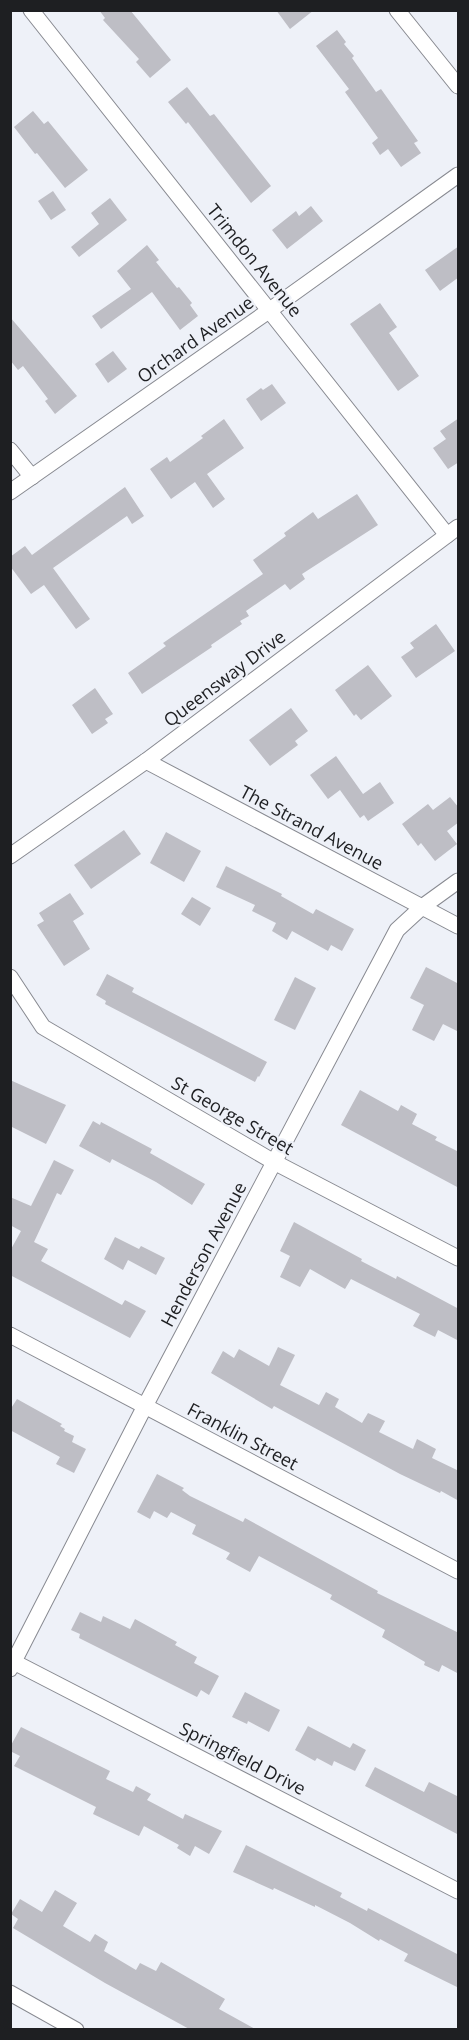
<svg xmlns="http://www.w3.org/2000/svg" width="469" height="2040" font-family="'Open Sans',sans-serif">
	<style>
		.building { fill: #bebec5 }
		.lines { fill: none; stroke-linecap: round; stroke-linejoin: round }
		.minor-casing { stroke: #888a91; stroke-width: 17 }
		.minor { stroke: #fff; stroke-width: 15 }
		.labels { text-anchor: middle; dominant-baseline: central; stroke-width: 4.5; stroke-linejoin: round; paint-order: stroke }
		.street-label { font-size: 18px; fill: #1e1f22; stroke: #eef1f8 }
	</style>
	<rect width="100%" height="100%" fill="#eef1f8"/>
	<g class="building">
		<polygon points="99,10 130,10 171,60 150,78 136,62 139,59 103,20 105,18"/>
		<polygon points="276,10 314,10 290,29"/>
		<polygon points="337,30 346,42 344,44 354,56 352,58 376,92 381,89 418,141 414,143 421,153 401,167 388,149 380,155 372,143 378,138 345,92 349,89 316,46"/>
		<polygon points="187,87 210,116 214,114 271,186 251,203 188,122 186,124 168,102"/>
		<polygon points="33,111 44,124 48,121 88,170 65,188 37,153 35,154 14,127"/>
		<polygon points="53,191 66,210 51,220 38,201"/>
		<polygon points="110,198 127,220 79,257 71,247 99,224 91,213"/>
		<polygon points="311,206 323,221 287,249 272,230 296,211 299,216"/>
		<polygon points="147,245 159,260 156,262 177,288 179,287 192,303 190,305 198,316 180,330 152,292 101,329 92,316 131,289 117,271"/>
		<polygon points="459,246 459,277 440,291 425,270"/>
		<polygon points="380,303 397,327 389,333 419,376 398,391 350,324"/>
		<polygon points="10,317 77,396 55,414 45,401 48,399 23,366 18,370 10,360"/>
		<polygon points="113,351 127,369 108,383 95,364"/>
		<polygon points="272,384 286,403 261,421 246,399 261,388 263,390"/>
		<polygon points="459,418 459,462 448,469 433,448 446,439 440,431"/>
		<polygon points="224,419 244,448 207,474 225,499 213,508 195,482 171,499 150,469 167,457 170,462 203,438 201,436"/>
		<polygon points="125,487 144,516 132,524 127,516 53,568 90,619 76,629 44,585 31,594 10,566 10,557 25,546 32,555"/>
		<polygon points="357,494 378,525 302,574 305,579 290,590 285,584 246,611 249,616 240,621 242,624 211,645 212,647 142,694 128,673 166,646 163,643 263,574 253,560 286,536 284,533 313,512 318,519"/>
		<polygon points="436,624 455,651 416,678 401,657 414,648 410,643"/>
		<polygon points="368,665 392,696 361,720 356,714 354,716 335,690"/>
		<polygon points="95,688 113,714 105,719 108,723 92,734 72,705"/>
		<polygon points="291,708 308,731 295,741 298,745 270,766 249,740"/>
		<polygon points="336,756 363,794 380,782 394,803 368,821 364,815 360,818 340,790 328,799 310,775"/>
		<polygon points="450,797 459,808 459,822 447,831 457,844 435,861 421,843 418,846 402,824 428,804 433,810"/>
		<polygon points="124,830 141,854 91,889 74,865"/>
		<polygon points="166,832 201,851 184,882 150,863"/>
		<polygon points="226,866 282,894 281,896 313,914 316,909 354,929 342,951 331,945 328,951 292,931 287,940 272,931 276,923 252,911 255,905 216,887"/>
		<polygon points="70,893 84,914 73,921 90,949 64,966 37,925 44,921 39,913"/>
		<polygon points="192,897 211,908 200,926 181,914"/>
		<polygon points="426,967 459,984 459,1032 443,1024 434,1041 412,1030 424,1005 410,998"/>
		<polygon points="107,974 134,988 132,992 267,1062 259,1077 258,1076 255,1082 105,1004 106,1001 96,995"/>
		<polygon points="295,977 316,988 295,1030 274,1020"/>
		<polygon points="10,1080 66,1105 46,1144 10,1126"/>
		<polygon points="360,1090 398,1111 401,1105 417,1114 412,1124 437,1137 435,1140 459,1152 459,1188 341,1125"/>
		<polygon points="93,1121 100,1125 101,1122 152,1149 150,1153 205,1184 192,1205 156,1182 112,1159 110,1163 79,1146"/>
		<polygon points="54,1160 74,1170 61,1195 57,1193 34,1242 48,1249 41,1261 122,1305 125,1300 146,1311 130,1338 10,1275 10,1251 21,1231 10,1225 10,1197 31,1206"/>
		<polygon points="294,1222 362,1259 361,1261 396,1279 397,1276 459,1309 459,1341 438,1330 435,1337 413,1326 420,1314 351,1279 345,1289 310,1269 300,1287 280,1277 290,1256 280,1251"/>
		<polygon points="115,1237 139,1249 141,1246 165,1258 156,1275 128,1260 123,1270 104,1259"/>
		<polygon points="278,1347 295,1355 280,1385 319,1405 326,1392 339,1399 335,1407 362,1423 368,1413 385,1421 379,1432 413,1449 417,1439 436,1449 432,1458 459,1471 459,1501 441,1491 440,1493 400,1474 274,1406 272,1409 211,1373 223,1351 234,1358 239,1349 269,1366"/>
		<polygon points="17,1399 62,1424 60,1426 65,1429 64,1431 74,1436 72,1442 86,1449 74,1473 56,1464 60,1457 10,1430 10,1410"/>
		<polygon points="157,1474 184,1488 182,1490 190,1496 243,1522 245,1518 378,1591 377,1593 459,1633 459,1674 442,1665 439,1672 424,1665 425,1662 382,1637 385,1630 330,1599 332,1595 259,1556 250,1572 226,1559 230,1553 192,1534 196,1525 171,1512 167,1518 154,1511 150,1519 137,1512"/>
		<polygon points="80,1612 101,1622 103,1616 130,1629 135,1619 177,1642 175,1645 197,1657 194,1663 219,1676 209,1695 201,1690 197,1697 79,1638 80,1634 71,1630"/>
		<polygon points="245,1692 280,1710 269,1732 248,1721 247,1724 232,1717"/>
		<polygon points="308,1726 350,1748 353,1743 366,1750 355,1771 334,1761 332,1766 317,1758 315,1761 295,1750"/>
		<polygon points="21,1727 110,1771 106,1779 133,1792 136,1786 151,1794 147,1800 183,1819 185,1814 222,1831 209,1854 195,1846 190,1856 177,1848 179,1845 144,1826 139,1836 93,1814 96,1807 14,1766 20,1756 10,1751 10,1747"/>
		<polygon points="375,1767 424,1792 429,1782 459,1797 459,1835 365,1786"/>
		<polygon points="246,1845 342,1893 340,1897 367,1911 368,1908 459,1955 459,1988 404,1961 408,1954 380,1939 379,1941 350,1923 315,1905 315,1907 274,1888 273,1890 233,1872"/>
		<polygon points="55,1890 77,1903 63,1926 90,1942 95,1934 108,1942 104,1951 136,1970 140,1963 156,1971 161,1962 225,1999 219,2009 257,2030 191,2030 105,1983 13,1928 18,1919 11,1914 20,1899 42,1912"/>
	</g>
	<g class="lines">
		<g class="minor-casing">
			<g id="minor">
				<polyline points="31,10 447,535"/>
				<polyline points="397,10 458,86"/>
				<polyline points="10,450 32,477"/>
				<polyline points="10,492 270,310 458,175"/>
				<polyline points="146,761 458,926"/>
				<polyline points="10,856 146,761 458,527"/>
				<polyline points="10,977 43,1027 274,1162 458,1258"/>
				<polyline points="10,1335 458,1571"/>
				<polyline points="10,1660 458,1891"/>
				<polyline points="10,1669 145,1406 397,930 422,907 458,881"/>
				<polyline points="10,1993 76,2030"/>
			</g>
		</g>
		<use href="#minor" class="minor"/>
	</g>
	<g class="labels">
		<g class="street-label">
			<text transform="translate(255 260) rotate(51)">Trimdon Avenue</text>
			<text transform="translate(195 339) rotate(-35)">Orchard Avenue</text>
			<text transform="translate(224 678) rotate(-37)">Queensway Drive</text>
			<text transform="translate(312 827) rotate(28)">The Strand Avenue</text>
			<text transform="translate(233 1115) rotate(30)">St George Street</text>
			<text transform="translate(203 1254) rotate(-62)">Henderson Avenue</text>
			<text transform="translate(243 1436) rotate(28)">Franklin Street</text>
			<text transform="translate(243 1758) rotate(27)">Springfield Drive</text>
		</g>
	</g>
	<rect width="469" height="2040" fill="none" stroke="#1e1f22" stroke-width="24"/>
</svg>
